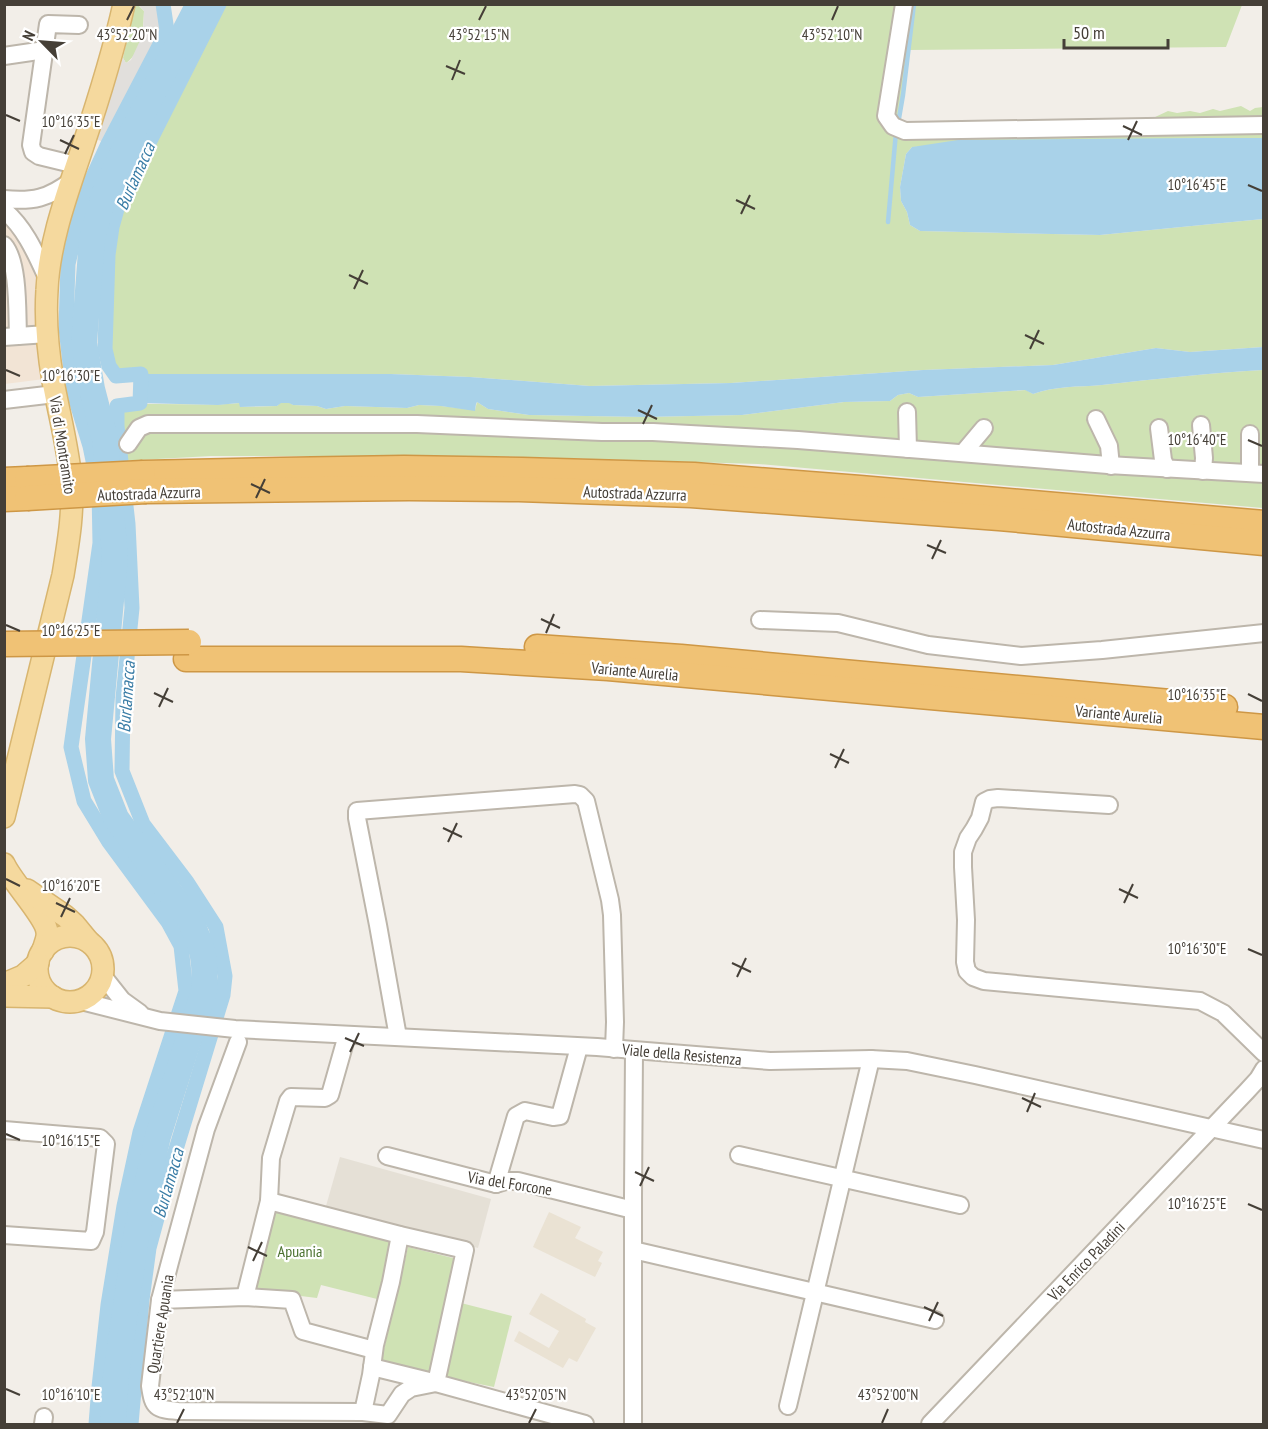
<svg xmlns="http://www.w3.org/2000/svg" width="1268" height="1429" font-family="'PT Sans Narrow',sans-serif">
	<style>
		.residential { fill: #e5e0d6 }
		.commercial { fill: #f2e4d5 }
		.education { fill: #eae2d3 }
		.green { fill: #cfe2b4 }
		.parking { fill: #e1dfdc }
		.water { fill: #a9d2e9 }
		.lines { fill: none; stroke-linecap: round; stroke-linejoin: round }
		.stream { stroke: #a9d2e9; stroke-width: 4.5 }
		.canal { stroke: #a9d2e9; stroke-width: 15 }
		.river { stroke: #a9d2e9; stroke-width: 26 }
		.minor-casing { stroke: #bdb6ab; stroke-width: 20 }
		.major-casing { stroke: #d8b56f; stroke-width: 24 }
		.highway-casing { stroke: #ce9745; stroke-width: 27 }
		.minor { stroke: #fff; stroke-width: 16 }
		.major { stroke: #f5d99e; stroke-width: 21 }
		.highway { stroke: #f0c275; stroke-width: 24 }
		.highway-bridge-casing { stroke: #ce9745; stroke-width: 27; stroke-linecap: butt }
		.highway-bridge { stroke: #f0c275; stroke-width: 24 }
		.ticks { fill: none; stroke: #453f37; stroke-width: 2 }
		.labels { text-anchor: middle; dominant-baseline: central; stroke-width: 4.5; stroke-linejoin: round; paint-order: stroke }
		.street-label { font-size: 16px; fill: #453f37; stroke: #fff }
		.park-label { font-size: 16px; fill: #4b7130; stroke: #fff }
		.water-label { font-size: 18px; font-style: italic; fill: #3a7da6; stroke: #fff }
		.ticks-label { font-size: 15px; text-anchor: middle; fill: #453f37; stroke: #fff; stroke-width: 4.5; stroke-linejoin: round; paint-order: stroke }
	</style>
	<rect width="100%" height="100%" fill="#f2eee8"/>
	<polygon class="residential" points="340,1157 491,1199 478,1248 326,1206"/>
	<polygon class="commercial" points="4,210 37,255 52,378 5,384"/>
	<g class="education">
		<polygon points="549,1212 581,1227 575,1238 603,1252 598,1261 602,1263 595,1277 533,1247"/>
		<polygon points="541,1293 586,1319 585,1322 596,1328 577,1362 569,1358 563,1368 514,1341 519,1331 549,1348 559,1331 529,1314"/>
	</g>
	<g class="green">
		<path d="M138 5 144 11C143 29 143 51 126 63L123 58 134 7Z"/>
		<polygon points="219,5 1242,5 1226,47 909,50 899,128 1152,126 1153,118 1168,111 1177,113 1190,111 1200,113 1213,109 1220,111 1241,106 1250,111 1255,108 1263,107 1263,138 1203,138 912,147 906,154 900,187 901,201 907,212 910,225 920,231 1100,235 1263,219 1263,347 1190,352 1156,348 1053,365 923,370 731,383 590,386 470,377 391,374 141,374 116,376 109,366 105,349 108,255 112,227 119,202"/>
		<path d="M1263 370V508L758 464 490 456H211L121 461 117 426V406C158 401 199 407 240 403L241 407 277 406 280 403H290L293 405 317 406 326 409 345 406 407 408 419 405 441 406 475 410 477 402 488 409 529 415 644 417 742 415 844 402 890 401 898 395 909 393 918 397 1026 390 1033 394C1054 386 1079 387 1102 385 1156 379 1209 373 1263 370Z"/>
		<polygon points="269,1201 400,1235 381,1300 321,1285 317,1298 252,1290"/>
		<polygon points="408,1247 457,1259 430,1374 381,1362"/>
		<polygon points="461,1303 512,1316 494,1387 444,1377"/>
	</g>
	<polygon class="parking" points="139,5 163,5 167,31 108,144 96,139 123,58 126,63 131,60 143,34 144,11"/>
	<g class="water">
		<polygon points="1203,138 1263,138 1263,219 1100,235 920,231 910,225 907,212 901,201 900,187 906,154 912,147 958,140"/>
		<path d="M1263 347V370C1209 373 1156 379 1102 385 1079 387 1054 386 1033 394L1025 390 918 397 909 393 898 395 890 401 844 402 742 415 644 417 529 415 488 409 477 402 476 404 475 411 441 406 419 405 407 408 345 406 326 409 317 406 293 405 289 403H281L277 406 240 407 239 403 218 405 140 403 141 374H391L470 377 590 386 731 383 923 370 1053 365 1156 348 1190 352Z"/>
	</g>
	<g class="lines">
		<g class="stream">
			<polyline points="898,124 903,95 914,4"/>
			<polyline points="888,222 896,132"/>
		</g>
		<g class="canal">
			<polyline points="96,1424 99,1387 108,1305 124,1206 140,1132 186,991 181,946 168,922 109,842 84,801 71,747 100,543 99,490 90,446 73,390 66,328 68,264 78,221 91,181 108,144 167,31 163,4"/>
			<polyline points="131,1424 142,1300 149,1248 173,1159 223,995 225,976 216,927 187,882 143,824 122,771 123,698 132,608 128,524 117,426 117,406 140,403 141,374 116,376 109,366 105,349 108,255 112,227 119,202 219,4"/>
		</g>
		<path class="river" d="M113 1424 116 1375 137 1230 158 1136 204 991C206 962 203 945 189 919L116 818 101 780 98 739 115 558 105 439 92 389 84 343 92 239 105 192 132 133 199 4"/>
		<g class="minor-casing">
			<g id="minor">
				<polyline points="904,4 886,116 893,126 905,131 1264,125"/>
				<polyline points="4,56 45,50"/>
				<polyline points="76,165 39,156 33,152 31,145 48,24 79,25"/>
				<path d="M4 199C33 202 49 198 71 181"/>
				<path d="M4 210C26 229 36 254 48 280"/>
				<path d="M4 245C19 262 17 312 18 336"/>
				<polyline points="4,337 47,334"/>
				<polyline points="4,400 55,394"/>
				<polyline points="907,412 908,449"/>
				<polyline points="1096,419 1109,446 1111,466"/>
				<polyline points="1201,425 1204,458 1203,471"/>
				<polyline points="1159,428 1163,460 1167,469"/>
				<polyline points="1250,434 1250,473"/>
				<polyline points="128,444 139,428 148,424 417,424 602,432 653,432 798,440 1108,465 1264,474"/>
				<polyline points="963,453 984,428"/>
				<polyline points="760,620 838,623 928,645 1021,656 1102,650 1264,633"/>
				<polyline points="1109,805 998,798 990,799 984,802 980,818 974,829 968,838 963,852 963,867 966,920 965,962 967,971 973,977 984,981 1200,1001 1223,1013 1264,1053"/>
				<polyline points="103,976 122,1000 140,1013"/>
				<polyline points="81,1001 160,1021 235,1029 597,1047 770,1061 871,1059 907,1061 975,1075 1264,1140"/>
				<polyline points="398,1037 378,925 357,818 357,811 575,794 580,795 586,801 610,900 612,915 615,1022 614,1049"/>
				<path d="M238 1042 206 1129 170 1262 160 1300 150 1386C153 1408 156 1409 178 1411L363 1412 388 1415 402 1394 411 1388 436 1383"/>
				<polyline points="4,1130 100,1138 106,1144 95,1232 91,1241 4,1235"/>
				<polyline points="739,1155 960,1205"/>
				<polyline points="387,1156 496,1184 506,1181 518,1181 633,1210"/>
				<polyline points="496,1184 516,1116 525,1111 553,1117 560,1116 579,1047"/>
				<polyline points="269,1201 400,1235 465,1250 436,1383 585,1424"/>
				<polyline points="633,1250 935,1320"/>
				<polyline points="245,1297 269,1201 271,1158 288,1101 291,1097 325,1098 330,1095 347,1035"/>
				<polyline points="160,1300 245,1297 292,1300 303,1331 374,1350"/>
				<polyline points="372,1367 429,1381"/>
				<polyline points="788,1406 871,1059"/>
				<polyline points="363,1412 371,1375 375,1345 391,1282 400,1235"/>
				<polyline points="43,1424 44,1417"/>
				<polyline points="633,1424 633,1196 634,1051"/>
				<polyline points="930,1424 1247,1091 1258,1079 1264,1069"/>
			</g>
		</g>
		<g class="major-casing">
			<g id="major">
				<path d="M4 817 63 575C68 544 74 512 71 480 68 447 59 414 53 381 48 352 45 321 47 290 49 242 67 194 82 149 98 101 113 54 124 4"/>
				<path d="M4 864C12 882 46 917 47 932 48 938 44 945 43 951"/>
				<polyline points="27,890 65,916 74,924 88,941"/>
				<circle cx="70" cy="969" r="33"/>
				<polyline points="4,984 23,976 38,963"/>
				<polyline points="4,996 53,997"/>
			</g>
		</g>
		<g class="highway-casing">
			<g id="highway">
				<polyline points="143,473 281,470 404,468 522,470 694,475 860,488 1264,523"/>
				<polyline points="4,480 27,479"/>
				<polyline points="146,491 409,488 519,489 691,495 999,518 1264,543"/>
				<polyline points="4,499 27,498"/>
				<polyline points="537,647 681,657 1225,707"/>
				<polyline points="186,659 461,659 608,668 1264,727"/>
			</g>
		</g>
		<use href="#minor" class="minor"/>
		<use href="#major" class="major"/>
		<use href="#highway" class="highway"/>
		<g class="highway-bridge-casing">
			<g id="highway-bridge">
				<polyline points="27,479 143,473"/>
				<polyline points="27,498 146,491"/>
				<polyline points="4,644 189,642"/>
			</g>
		</g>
		<use href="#highway-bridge" class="highway-bridge"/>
	</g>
	<path class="ticks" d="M127 20 134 6M479 20 486 6M832 20 838 6M446 66 465 74M452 80 460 60M6 115 20 121M1123 126 1142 135M60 140 79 149M1128 140 1137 121M65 154 74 135M1248 185 1262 191M736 200 755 209M741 214 750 195M349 275 368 284M354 289 363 270M1025 335 1044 344M1030 349 1039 330M6 370 20 376M638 410 657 419M643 424 652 405M1248 440 1262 446M251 484 270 493M256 498 265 479M927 545 946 553M932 559 941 540M541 619 560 628M6 625 20 631M546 633 554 614M154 693 173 702M1248 694 1262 701M159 707 168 688M830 754 849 763M835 768 844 749M443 828 462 837M448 842 457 823M6 879 20 886M1119 889 1138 898M56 903 75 912M1124 903 1133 884M61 917 70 898M1248 949 1262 955M732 963 751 972M737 977 746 958M345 1038 364 1046M350 1052 359 1033M1022 1098 1041 1107M1027 1112 1035 1093M6 1134 20 1140M635 1172 654 1181M640 1186 649 1167M1248 1204 1262 1210M248 1247 267 1256M253 1261 262 1242M924 1307 943 1316M929 1321 938 1302M6 1389 20 1395M177 1423 184 1409M529 1423 536 1409M882 1423 888 1409"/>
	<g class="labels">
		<g class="street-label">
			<text transform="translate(63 445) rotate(81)">Via di Montramito</text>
			<text transform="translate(149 493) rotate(-2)">Autostrada Azzurra</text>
			<text transform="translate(635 493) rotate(2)">Autostrada Azzurra</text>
			<text transform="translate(1119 529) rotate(6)">Autostrada Azzurra</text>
			<text transform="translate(635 671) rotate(5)">Variante Aurelia</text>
			<text transform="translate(1119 714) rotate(5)">Variante Aurelia</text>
			<text transform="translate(682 1054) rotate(5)">Viale della Resistenza</text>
			<text transform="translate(510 1183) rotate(9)">Via del Forcone</text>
			<text transform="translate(1086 1261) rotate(-46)">Via Enrico Paladini</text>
			<text transform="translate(160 1324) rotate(-81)">Quartiere Apuania</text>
		</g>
		<g class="park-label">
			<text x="300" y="1251">Apuania</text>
		</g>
		<g class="water-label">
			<text transform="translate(135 176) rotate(-66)">Burlamacca</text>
			<text transform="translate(126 697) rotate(-86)">Burlamacca</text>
			<text transform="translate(168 1183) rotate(-74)">Burlamacca</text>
		</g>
	</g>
	<g class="ticks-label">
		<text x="127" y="40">43°52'20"N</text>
		<text x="479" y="40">43°52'15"N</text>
		<text x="832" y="40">43°52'10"N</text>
		<text x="71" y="127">10°16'35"E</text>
		<text x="1197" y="190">10°16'45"E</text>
		<text x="71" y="381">10°16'30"E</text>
		<text x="1197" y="445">10°16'40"E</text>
		<text x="71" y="636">10°16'25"E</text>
		<text x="1197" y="700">10°16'35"E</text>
		<text x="71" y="891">10°16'20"E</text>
		<text x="1197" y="954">10°16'30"E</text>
		<text x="71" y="1146">10°16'15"E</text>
		<text x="1197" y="1209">10°16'25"E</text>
		<text x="184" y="1400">43°52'10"N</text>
		<text x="536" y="1400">43°52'05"N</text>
		<text x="888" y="1400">43°52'00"N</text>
		<text x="71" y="1400">10°16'10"E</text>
	</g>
	<rect width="1268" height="1429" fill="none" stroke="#453f37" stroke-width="12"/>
	<g transform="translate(42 42) rotate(295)" stroke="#ffffff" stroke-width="4.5" paint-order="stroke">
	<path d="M0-4.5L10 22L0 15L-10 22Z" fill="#453f37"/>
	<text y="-9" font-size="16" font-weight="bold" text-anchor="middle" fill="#453f37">N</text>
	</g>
	<path d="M1064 39v9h104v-9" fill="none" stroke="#453f37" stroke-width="3"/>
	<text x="1073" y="39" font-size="18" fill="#453f37" stroke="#ffffff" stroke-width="4.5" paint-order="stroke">50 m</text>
</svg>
